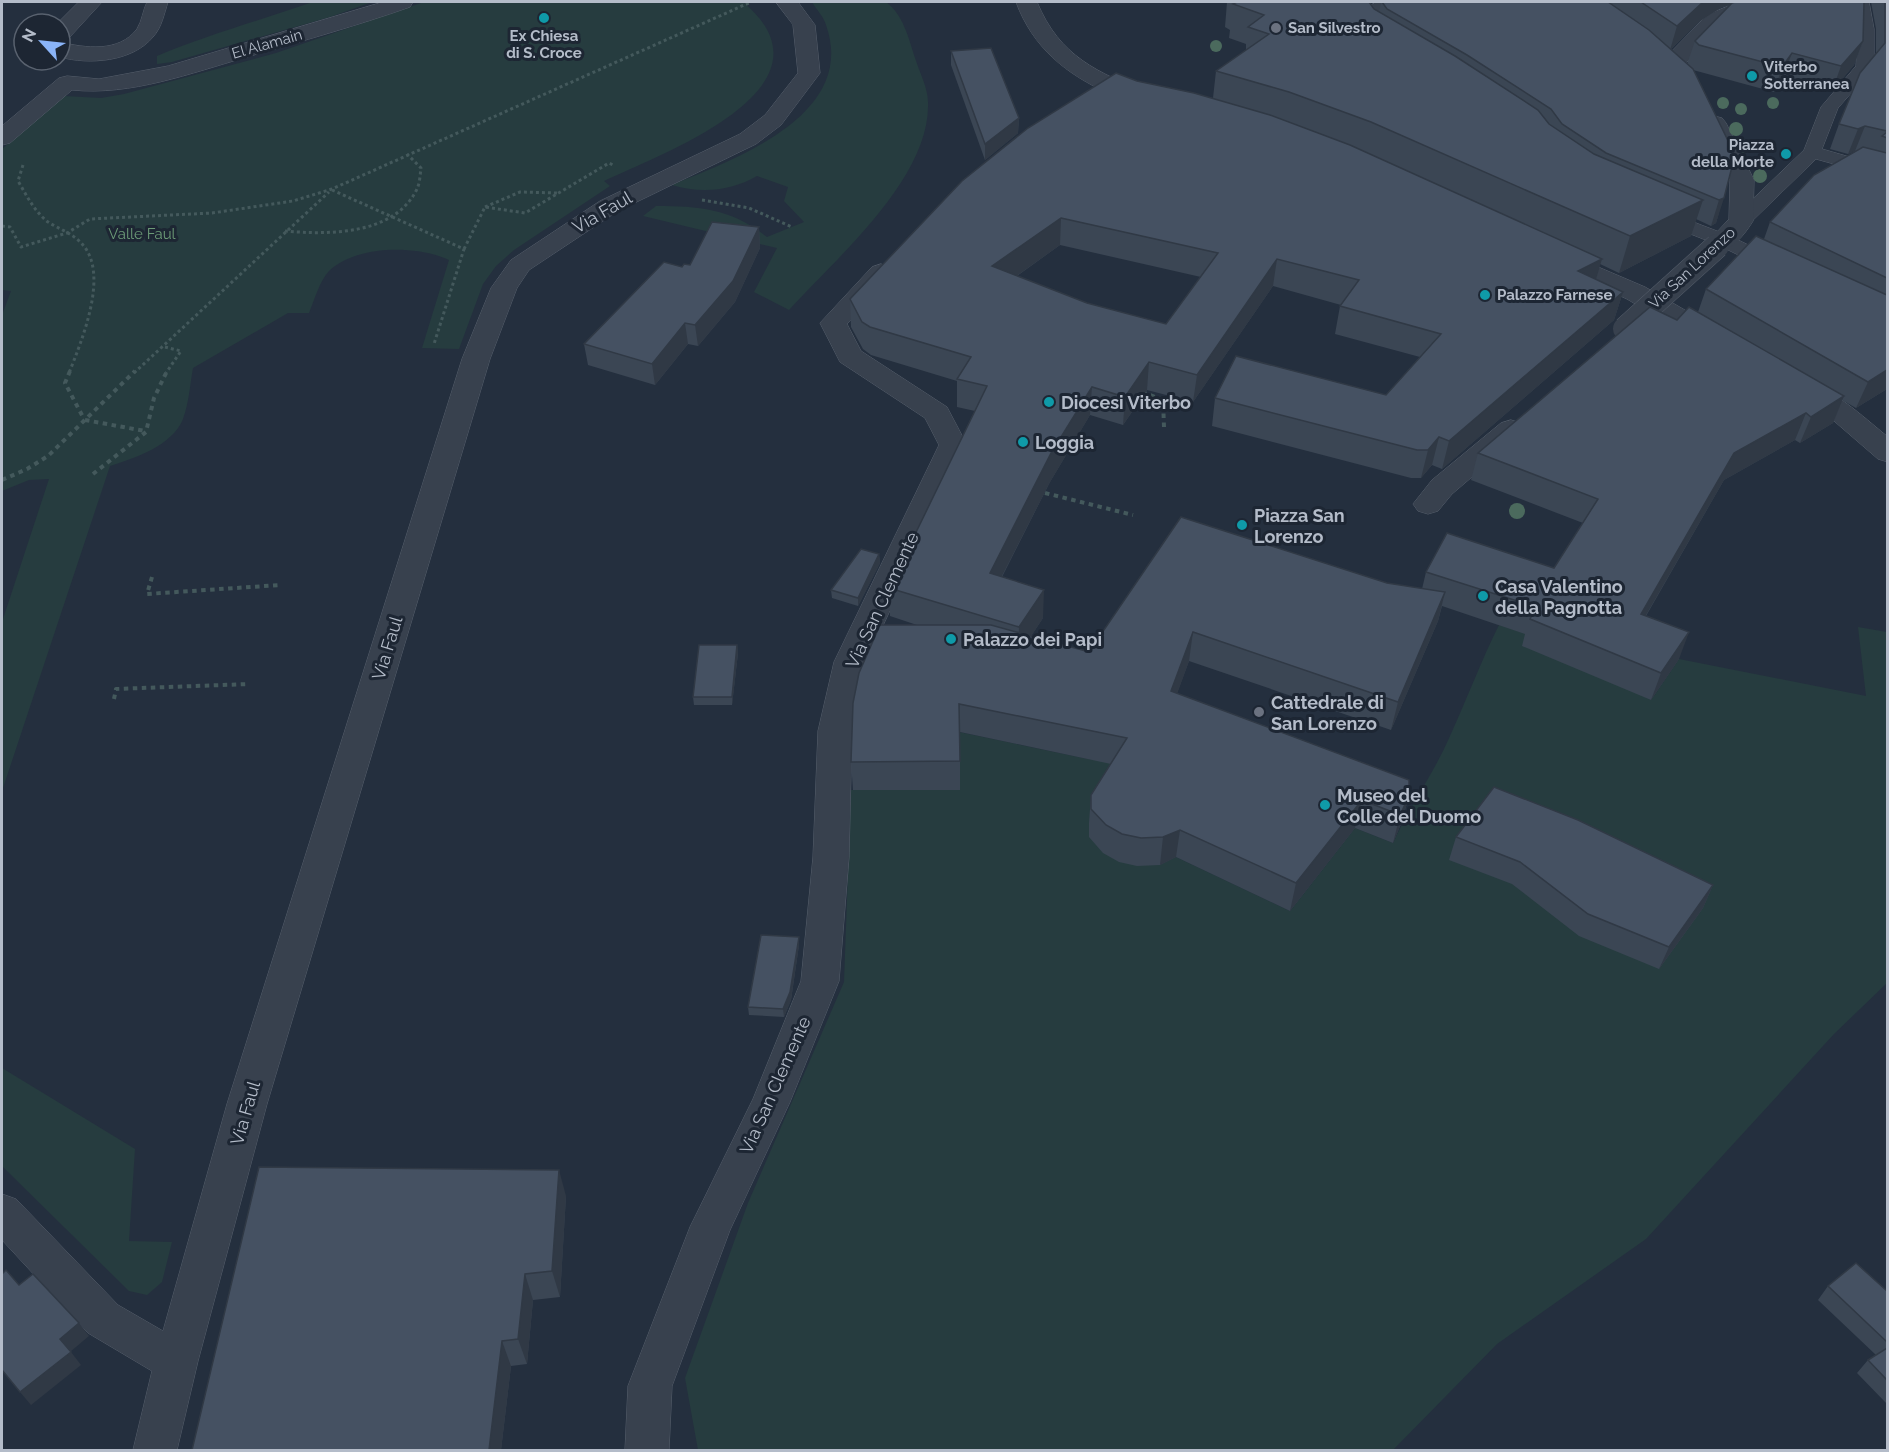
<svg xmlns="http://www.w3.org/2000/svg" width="1889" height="1452" font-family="Raleway,sans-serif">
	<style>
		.green { fill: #263c3f }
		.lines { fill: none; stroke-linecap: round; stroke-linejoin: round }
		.lane-casing { stroke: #565f6c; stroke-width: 1 }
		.street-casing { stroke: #565f6c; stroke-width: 1 }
		.path-far1 { stroke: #44595c; stroke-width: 3; stroke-dasharray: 3 3; stroke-linecap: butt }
		.path { stroke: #44595c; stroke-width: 4; stroke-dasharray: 4.5 4.5; stroke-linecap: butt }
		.lane { fill: #38414e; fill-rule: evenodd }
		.street { fill: #38414e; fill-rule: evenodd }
		.street-bridge-casing { stroke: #565f6c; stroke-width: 25; stroke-linecap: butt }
		.street-bridge { stroke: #38414e; stroke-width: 24 }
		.tree { fill: #4b6a5d }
		.wall { fill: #3b4654; fill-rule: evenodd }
		.shaded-wall { fill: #303945 }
		.building { fill: #455162; stroke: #303945; stroke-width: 1.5; fill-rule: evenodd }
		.culture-dot { fill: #0f9aa8; stroke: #1d2633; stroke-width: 2 }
		.worship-dot { fill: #6b7280; stroke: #1d2633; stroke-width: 2 }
		.labels { text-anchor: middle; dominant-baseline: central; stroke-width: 6; stroke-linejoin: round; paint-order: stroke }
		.far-poi-label { font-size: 15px; font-weight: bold; fill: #b4bcc9; stroke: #1d2633; text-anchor: start }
		.far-street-label { font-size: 15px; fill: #b4bcc9; stroke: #1d2633 }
		.far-park-label { font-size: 15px; fill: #6b9a76; stroke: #1d2633 }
		.street-label { font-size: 18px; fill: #b4bcc9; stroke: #1d2633 }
		.poi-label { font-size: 18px; font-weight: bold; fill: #b4bcc9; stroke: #1d2633; text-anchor: start }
	</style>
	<rect width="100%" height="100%" fill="#242f3e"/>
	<g class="green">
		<path d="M313 2H372L330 17 172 62 157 64V56C207 35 261 20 313 2Z"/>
		<path d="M424 2H743C845 87 663 153 604 181L610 186 514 250 496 266 483 284 459 349 422 348 449 260C417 245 356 245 329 271 320 280 314 301 309 313H288L193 368C190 384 189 403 183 419 172 446 135 458 110 466L2 791V622L49 479 29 480 2 491V315L11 291 2 290V149L64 96 101 98 124 94 276 53Z"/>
		<path d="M812 2H886C903 14 909 39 915 58 919 71 928 88 928 102 931 178 837 257 789 310L754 292 777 248 643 216 656 206C700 206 732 209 767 237L804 222 784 201 788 187 757 176C731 191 701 194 672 185 735 159 858 115 826 25 824 17 816 9 812 2Z"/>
		<path d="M1499 625 1527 634 1651 700 1679 659 1866 696 1858 627 1887 632V983L1834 1034 1646 1239 1497 1344 1393 1450H698L685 1378 748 1203 844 982 851 790H959V732L1093 760 1132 754 1160 865 1176 857 1290 911 1355 828 1393 843C1410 806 1434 773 1450 736 1467 699 1481 661 1499 625Z"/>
		<polygon points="2,1068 135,1149 129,1241 172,1242 162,1282 147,1295 129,1291 2,1166"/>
	</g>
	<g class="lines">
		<g class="lane-casing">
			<g id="lane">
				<polygon points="1376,2 1394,2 1380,15 1374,24 1385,39 1376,44 1370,43 1358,24 1367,8"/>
				<polygon points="1853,2 1869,2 1874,29 1874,67 1838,108 1822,149 1888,168 1888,179 1816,159 1748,225 1734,225 1731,221 1734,217 1804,150 1821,107 1856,66 1858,29"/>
				<polygon points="1662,210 1730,236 1781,261 1784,265 1781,269 1767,269 1716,244 1655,220 1652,216 1655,212"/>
			</g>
		</g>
		<g class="street-casing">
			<g id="street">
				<polygon points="79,2 102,2 68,39 60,41 60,24 57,24"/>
				<path d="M147 2H168C164 14 162 27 153 37 132 62 89 65 60 57V42C85 48 119 53 137 29 142 21 143 10 147 2Z"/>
				<path d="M383 2H413L410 7C356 26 302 41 247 57 191 73 131 96 72 90L10 143 2 145V126L59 78 67 76 99 79 168 66Z"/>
				<polygon points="776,2 798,2 815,25 820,73 781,125 756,144 618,211 529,270 517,288 490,359 267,1104 198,1361 177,1450 133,1450 152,1371 88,1333 2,1240 2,1194 16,1199 118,1305 163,1331 227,1104 462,359 491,288 511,260 600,201 740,134 765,115 798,73 793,25"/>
				<path d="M1016 2H1037C1060 57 1097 72 1150 94L1154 99 1150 104C1136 107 1123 100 1110 94 1066 74 1033 48 1016 2Z"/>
				<polygon points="1738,2 1766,2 1763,7 1723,25 1680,69 1664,69 1661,64 1664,59 1707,15"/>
				<path d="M1714 116 1722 118 1726 123 1754 180 1753 221C1743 237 1728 256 1708 251L1704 246 1729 219 1730 180 1702 123 1706 118Z"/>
				<polygon points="1556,249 1645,287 1728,335 1731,341 1728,347 1718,349 1708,347 1627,299 1547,262 1543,257 1547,252"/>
				<polygon points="881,264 890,267 894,272 847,324 861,351 947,407 967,445 866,662 852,731 849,857 839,981 790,1102 730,1230 672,1386 669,1450 625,1450 628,1386 690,1227 753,1099 801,981 813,857 818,731 834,662 939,445 925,418 840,362 820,323 872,267"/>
				<path d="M1799 379C1832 387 1862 416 1888 437V462L1878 459 1834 421 1789 393 1785 387 1789 381Z"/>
				<polygon points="1511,420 1521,423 1525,429 1521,435 1452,494 1438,511 1428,514 1418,511 1413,504 1432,480 1501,423"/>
			</g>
		</g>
		<g class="path-far1">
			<path d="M23 165 18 181C27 196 34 211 48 222 59 229 74 234 83 245 109 275 82 340 69 373"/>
			<polyline points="332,190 464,249 434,344"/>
			<polyline points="702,200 749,208 792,227"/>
			<polyline points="485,207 520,192 558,193"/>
			<polyline points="2,226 10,227 21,247 67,233 90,219 212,213 293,201 332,189 751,2"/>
			<path d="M285 231C328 235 393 235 416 191 420 184 420 175 421 168L407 154"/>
			<polyline points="464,249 485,207 525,213 609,163 615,166"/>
			<polyline points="165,347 181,351 166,373"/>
			<polyline points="134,373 329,192"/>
		</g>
		<g class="path">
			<polyline points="70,371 65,383 84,419"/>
			<polyline points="1142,392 1163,400 1164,427"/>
			<polyline points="85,420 145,431"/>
			<polyline points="93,474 146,432 154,398 167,371"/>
			<polyline points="2,480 27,469 48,456 135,371"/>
			<polyline points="1045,493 1133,515"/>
			<polyline points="152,577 147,594 280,585"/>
			<polyline points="114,699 116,689 249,684"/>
		</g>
		<use href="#lane" class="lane"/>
		<use href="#street" class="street"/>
		<g class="street-bridge-casing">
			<polyline id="street-bridge" points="1625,329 1717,246"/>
		</g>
		<use href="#street-bridge" class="street-bridge"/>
	</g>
	<g class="tree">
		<circle cx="1216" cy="46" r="6"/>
		<circle cx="1723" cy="103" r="6"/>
		<circle cx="1773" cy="103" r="6"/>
		<circle cx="1741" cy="109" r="6"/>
		<circle cx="1736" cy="129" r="7"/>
		<circle cx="1742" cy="146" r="7"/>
		<circle cx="1760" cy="176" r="7"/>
		<circle cx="1517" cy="511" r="8"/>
	</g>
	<g class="wall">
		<path d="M1227 2H1369L1374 9 1379 12 1381 2H1864L1863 41 1854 65 1832 91 1783 77 1774 92 1693 70 1735 155 1716 223 1711 226 1696 219 1691 236 1619 273 1600 264 1596 279 1623 292 1614 320 1442 469 1432 465 1421 478H1411L1212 426 1215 398 1386 395 1420 357 1335 334 1340 306 1341 305 1273 286 1193 402 1147 390 1123 425 1090 415 1050 482 1002 577 1043 618 1031 636 1089 652 1387 583 1422 589 1426 572 1554 568 1583 523 1471 480 1478 453 1677 320 1698 312 1706 289 1764 239 1770 222 1855 151 1848 154 1830 149 1839 124 1876 53V29L1871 2H1887V389L1856 408 1842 400 1833 423 1800 443 1795 440 1724 480 1646 616 1679 659 1651 700 1522 646 1525 634 1442 606 1438 621 1391 730 1189 661 1177 693 1409 796 1401 824 1393 843 1355 828 1290 911 1176 857 1160 865 1137 866 1119 862 1103 853 1089 837V823L1091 795 1111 764 960 732V790H853L851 762 917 625 890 616 889 588 975 411 957 407V381L871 355 863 349 851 327 850 299 1137 81 1213 98 1216 71 1246 50V44L1229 38 1230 30 1225 27ZM1729 6 1695 41 1687 64 1671 49 1700 21 1722 7ZM1060 245 1201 277 1166 324 1087 303 1017 276Z"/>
		<polygon points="951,51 1019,118 1018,133 985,160 951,65"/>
		<polygon points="759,227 760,248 735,302 698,346 688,344 655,385 588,365 584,344 682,267 690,265"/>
		<polygon points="879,554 880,563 858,606 832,598 831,590"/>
		<polygon points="737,645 738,653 732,705 694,705 693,697"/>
		<polygon points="1456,837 1713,885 1703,908 1659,969 1579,936 1512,884 1449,860"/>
		<polygon points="799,937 799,945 791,1000 784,1017 749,1015 748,1007"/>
		<polygon points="566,1196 560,1297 533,1300 527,1364 511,1366 501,1450 192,1450"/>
		<polygon points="1828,1286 1887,1291 1887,1404 1857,1373 1868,1360 1876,1355 1818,1300"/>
	</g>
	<g class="shaded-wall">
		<polygon points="1703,2 1744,2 1722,7 1700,21 1670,50 1677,26"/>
		<polygon points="1863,41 1854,65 1832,91 1841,66"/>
		<polygon points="1792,53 1783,77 1774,92 1782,67"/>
		<polygon points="1019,118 1018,133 985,160 985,144"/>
		<polygon points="1865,126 1855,151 1848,154 1858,129"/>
		<polygon points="1724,198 1716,223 1711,226 1719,200"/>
		<polygon points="1703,200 1691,236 1619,273 1630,236"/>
		<polygon points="1061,218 1060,245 991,294 992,266"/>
		<polygon points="759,227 760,248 735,302 698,346 695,325"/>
		<polygon points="1277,259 1273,286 1193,402 1197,375"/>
		<polygon points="1602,259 1594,286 1578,271"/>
		<polygon points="1623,292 1614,320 1442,469 1449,441"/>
		<polygon points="685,323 688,344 655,385 652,364"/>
		<polygon points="1149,362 1147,390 1123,425 1125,397"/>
		<polygon points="1887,370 1887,389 1856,408 1868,382"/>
		<polygon points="1092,387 1090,415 1050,482 989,601 990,573 1051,453"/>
		<polygon points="1844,396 1833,423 1800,443 1811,417"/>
		<polygon points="1806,413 1795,440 1724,480 1631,641 1641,614 1734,453"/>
		<polygon points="1439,437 1432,465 1421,478 1428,450"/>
		<polygon points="879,554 880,563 858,606 858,598"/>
		<polygon points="1044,590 1043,618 1018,656 1019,627"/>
		<polygon points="1445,592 1438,621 1391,730 1398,702"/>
		<polygon points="1193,632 1189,661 1168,719 1171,691"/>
		<polygon points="1689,632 1679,659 1651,700 1661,673"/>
		<polygon points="737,645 738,653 732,705 732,697"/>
		<polygon points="1409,796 1401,824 1393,843 1400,815"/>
		<polygon points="1362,800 1355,828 1290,911 1296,883"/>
		<polygon points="1180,830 1176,857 1160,865 1163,837"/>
		<polygon points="1713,885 1703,908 1659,969 1669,947"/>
		<polygon points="799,937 799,945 791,1000 784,1017 783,1009"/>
		<polygon points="559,1170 566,1196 560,1297 552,1271"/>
		<polygon points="525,1274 533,1300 527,1364 518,1339"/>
		<polygon points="79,1323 89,1336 70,1352 60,1339"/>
		<polygon points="502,1341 511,1366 501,1450 489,1450"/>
		<polygon points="71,1352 81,1365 31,1405 20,1392"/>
	</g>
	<g class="building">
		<polygon points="1237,2 1369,2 1374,9 1455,56 1538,110 1549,124 1594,154 1703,200 1630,236 1371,122 1289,92 1216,71 1269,34 1248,27 1264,15 1233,4"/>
		<polygon points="1382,2 1608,2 1649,30 1693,69 1735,155 1724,198 1719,200 1606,153 1562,124 1551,109 1467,55 1387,9"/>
		<polygon points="1641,2 1703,2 1677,26"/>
		<polygon points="1735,2 1864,2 1863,41 1841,66 1792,53 1782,67 1699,45 1695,41 1732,3"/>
		<polygon points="1885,2 1887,2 1887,131 1865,126 1858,129 1839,124 1860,73 1885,43"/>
		<polygon points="991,48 1019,118 985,144 951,51"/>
		<path d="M1116 73 1137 81 1194 93 1270 115 1350 145 1602 259 1578 271 1623 292 1449 441 1439 437 1428 450H1417L1215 398 1236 356 1386 395 1441 334 1340 306 1359 280 1277 259 1197 375 1149 362 1125 397 1092 387 1051 453 990 573 1044 590 1019 627 889 588 987 386 957 379 971 357 870 327 862 322 850 299 962 181 1028 128ZM1061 218 1218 253 1166 324 1087 303 992 266Z"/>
		<polygon points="1887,132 1887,138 1882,136"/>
		<polygon points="1863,147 1887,153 1887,278 1770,222 1814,175"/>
		<polygon points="712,222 759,227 733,281 695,325 685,323 652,364 584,344 664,262 682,267 684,264 690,265"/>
		<polygon points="1756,236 1887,295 1887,370 1868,382 1706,289"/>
		<polygon points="1650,307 1677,320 1689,307 1844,396 1811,417 1806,413 1734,453 1641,614 1689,632 1661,673 1530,619 1536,607 1426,572 1447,533 1554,568 1598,499 1478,453"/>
		<polygon points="1181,517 1387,583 1445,592 1398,702 1193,632 1171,691 1409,780 1409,796 1400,815 1362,800 1296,883 1180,830 1163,837 1141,838 1122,834 1106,825 1091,809 1091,795 1127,738 959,704 960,761 851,762 853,703 859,673 880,625 991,625 1089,652"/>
		<polygon points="861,549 879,554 858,598 831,590"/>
		<polygon points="699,645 737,645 732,697 693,697"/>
		<polygon points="1494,787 1578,820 1713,885 1669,947 1588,914 1520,862 1456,837"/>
		<polygon points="761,935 799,937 790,992 783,1009 748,1007"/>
		<polygon points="259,1167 559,1170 552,1271 525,1274 518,1339 502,1341 489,1450 192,1450"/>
		<polygon points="1856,1263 1887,1291 1887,1342 1828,1286"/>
		<polygon points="6,1270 19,1285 33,1274 79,1323 60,1339 71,1352 20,1392 2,1370 2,1274"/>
		<polygon points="1887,1348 1887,1380 1868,1360"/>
	</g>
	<g class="culture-dot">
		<circle cx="544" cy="18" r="6"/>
		<circle cx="1752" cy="76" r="6"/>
		<circle cx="1786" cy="154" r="6"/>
		<circle cx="1485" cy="295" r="6"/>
		<circle cx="1049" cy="402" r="6"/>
		<circle cx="1023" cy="442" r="6"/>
		<circle cx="1242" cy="525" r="6"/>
		<circle cx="1483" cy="596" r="6"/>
		<circle cx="951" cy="639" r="6"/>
		<circle cx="1325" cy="805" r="6"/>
	</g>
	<g class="worship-dot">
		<circle cx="1276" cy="28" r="6"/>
		<circle cx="1259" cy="712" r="6"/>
	</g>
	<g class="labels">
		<g class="far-poi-label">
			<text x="1288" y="28">San Silvestro</text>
			<text x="544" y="36" text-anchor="middle">Ex Chiesa<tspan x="544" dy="17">di S. Croce</tspan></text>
			<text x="1764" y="67">Viterbo<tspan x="1764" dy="17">Sotterranea</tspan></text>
			<text x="1774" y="145" text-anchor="end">Piazza<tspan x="1774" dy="17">della Morte</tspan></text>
			<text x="1497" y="295">Palazzo Farnese</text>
		</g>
		<g class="far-street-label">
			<text transform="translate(267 44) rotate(-16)">El Alamain</text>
			<text transform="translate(1692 268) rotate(-43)">Via San Lorenzo</text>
		</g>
		<g class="far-park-label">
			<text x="142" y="234">Valle Faul</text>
		</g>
		<g class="street-label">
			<text transform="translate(602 212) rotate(-30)">Via Faul</text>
			<text transform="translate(882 600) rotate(-65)">Via San Clemente</text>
			<text transform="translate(387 648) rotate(-73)">Via Faul</text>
			<text transform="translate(775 1085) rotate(-66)">Via San Clemente</text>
			<text transform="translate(245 1113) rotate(-74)">Via Faul</text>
		</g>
		<g class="poi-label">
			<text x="1061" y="402">Diocesi Viterbo</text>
			<text x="1035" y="442">Loggia</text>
			<text x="1254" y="515">Piazza San<tspan x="1254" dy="21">Lorenzo</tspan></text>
			<text x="1495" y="586">Casa Valentino<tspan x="1495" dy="21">della Pagnotta</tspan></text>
			<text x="963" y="639">Palazzo dei Papi</text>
			<text x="1271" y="702">Cattedrale di<tspan x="1271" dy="21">San Lorenzo</tspan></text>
			<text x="1337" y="795">Museo del<tspan x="1337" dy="21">Colle del Duomo</tspan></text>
		</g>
	</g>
	<rect width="1889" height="1452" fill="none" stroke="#b4bcc9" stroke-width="6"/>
	<g transform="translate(42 42) rotate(297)"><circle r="28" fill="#1d2633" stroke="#59626f" stroke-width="1.5"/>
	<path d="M0-4.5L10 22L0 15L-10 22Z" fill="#8ab4f8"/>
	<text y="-9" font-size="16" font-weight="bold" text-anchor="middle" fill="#b4bcc9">N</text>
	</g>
</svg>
